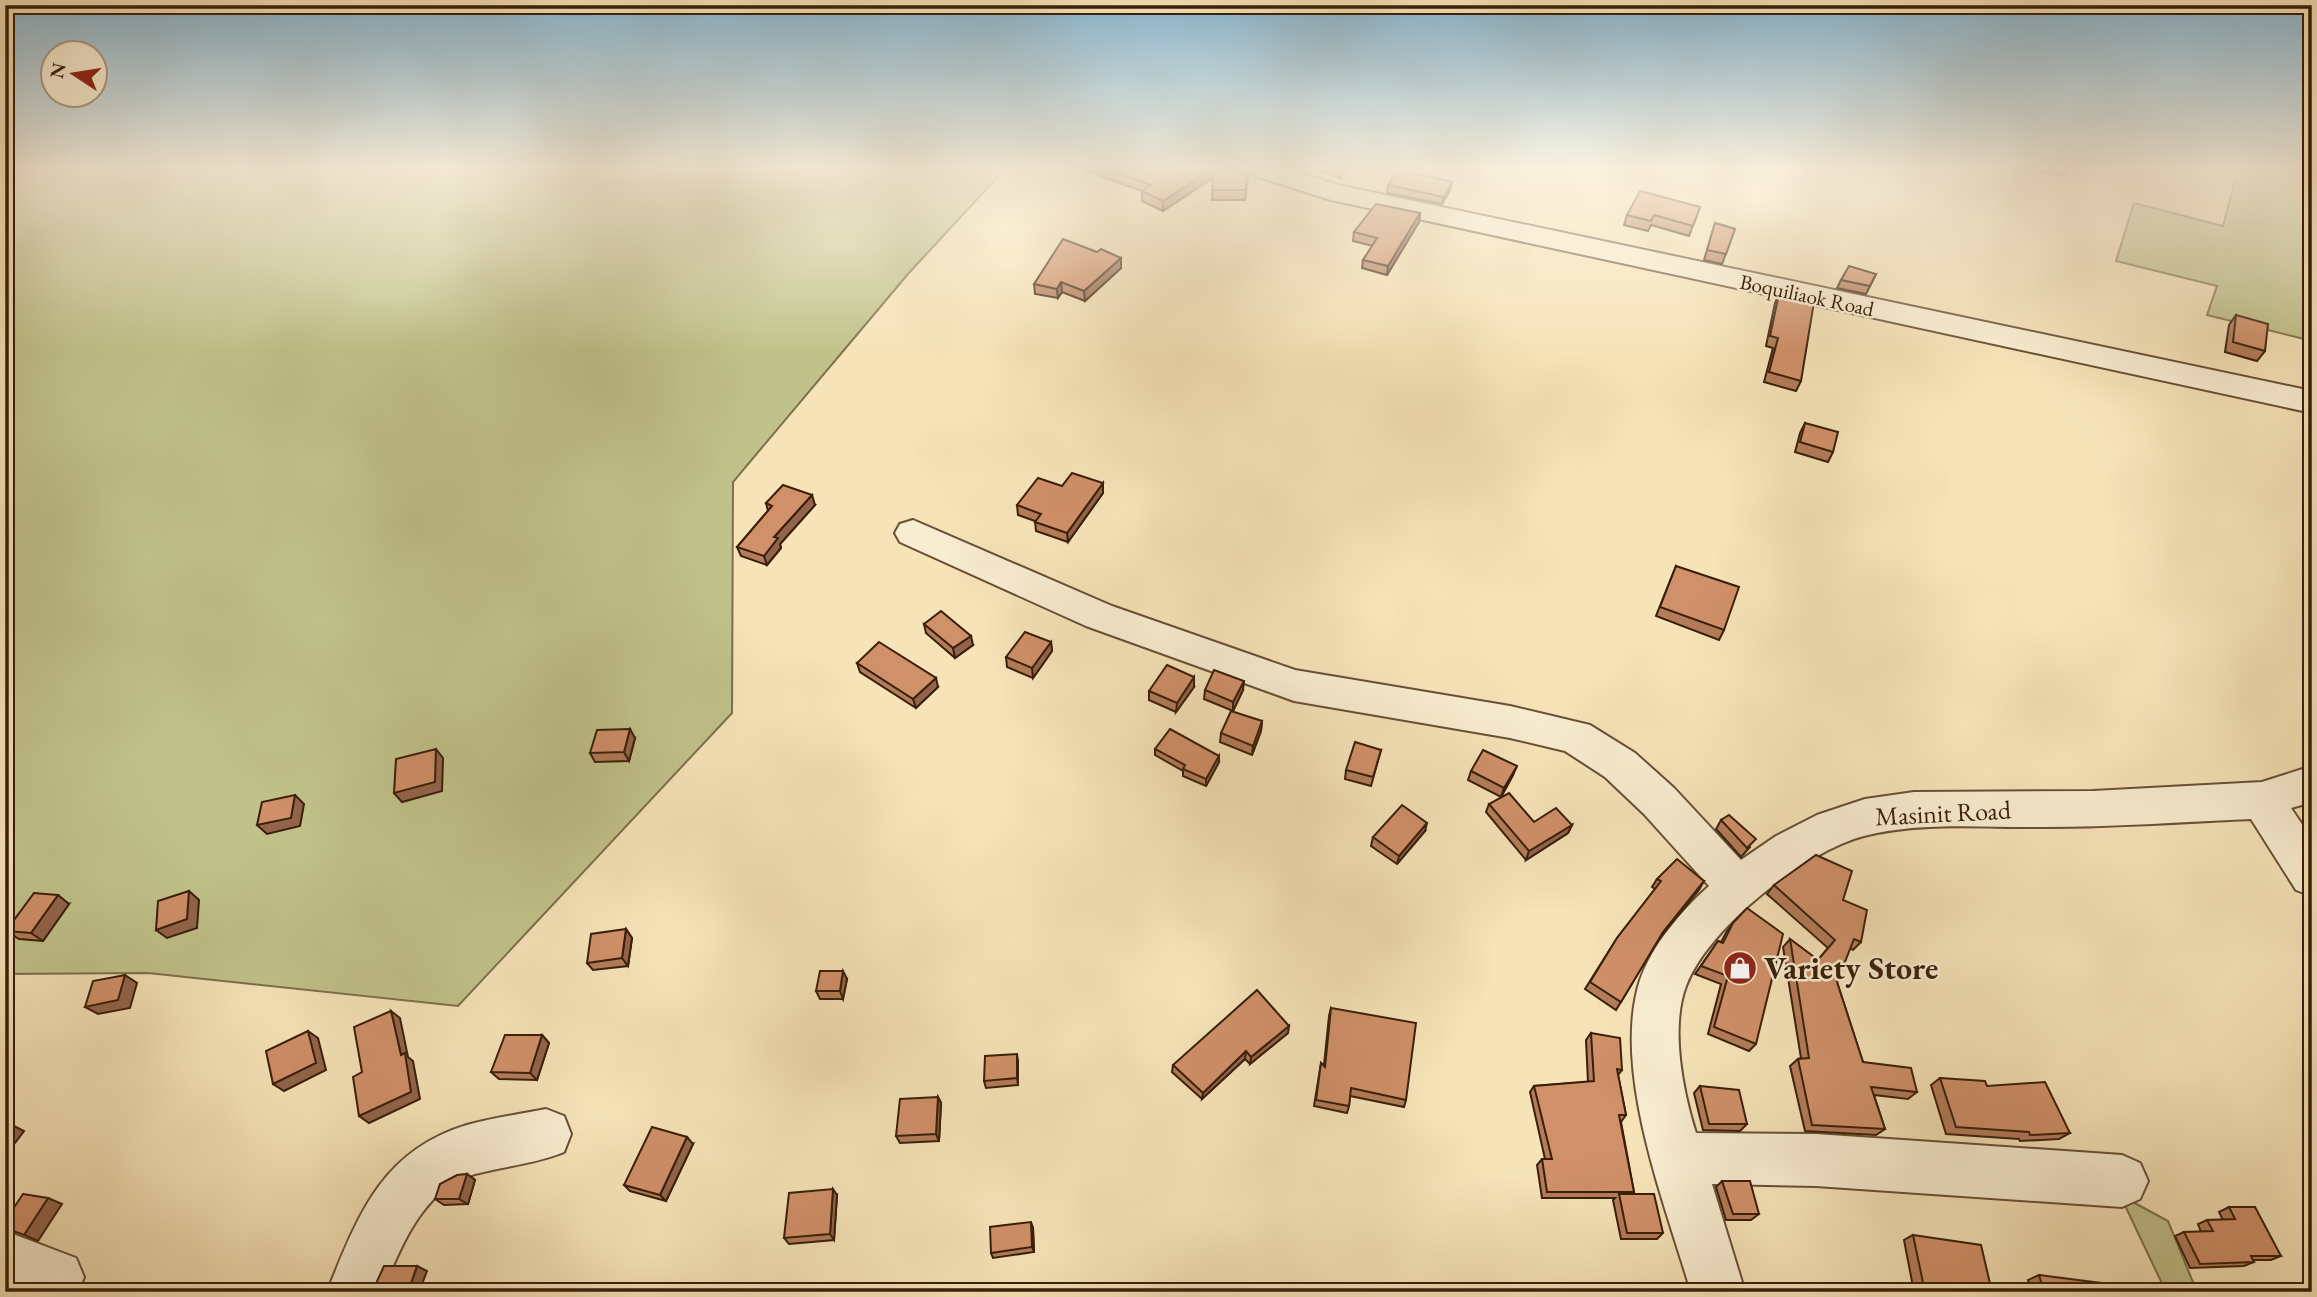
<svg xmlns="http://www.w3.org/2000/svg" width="2317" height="1297" font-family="'EB Garamond',serif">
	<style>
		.green { fill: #c1c28b; stroke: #7d704a; stroke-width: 2 }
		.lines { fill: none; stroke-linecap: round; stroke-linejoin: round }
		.minor-casing { stroke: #684f35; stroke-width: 4 }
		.minor { fill: #f9edd1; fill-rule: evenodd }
		.wall { fill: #b37c5a; stroke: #391e09; stroke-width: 2 }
		.shaded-wall { fill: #92654a; stroke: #391e09; stroke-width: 2 }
		.building { fill: #d09069; stroke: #391e09; stroke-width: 2 }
		.labels { text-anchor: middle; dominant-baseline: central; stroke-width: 5; stroke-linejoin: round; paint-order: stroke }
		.far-street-label { font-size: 21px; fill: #391e09; stroke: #f9edd1 }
		.street-label { font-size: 26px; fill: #391e09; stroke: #f9edd1 }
		.near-poi-label { font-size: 32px; font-weight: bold; fill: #391e09; stroke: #f9edd1; text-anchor: start }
	</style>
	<rect width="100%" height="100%" fill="#f6e3b8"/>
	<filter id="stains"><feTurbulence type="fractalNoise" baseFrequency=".00286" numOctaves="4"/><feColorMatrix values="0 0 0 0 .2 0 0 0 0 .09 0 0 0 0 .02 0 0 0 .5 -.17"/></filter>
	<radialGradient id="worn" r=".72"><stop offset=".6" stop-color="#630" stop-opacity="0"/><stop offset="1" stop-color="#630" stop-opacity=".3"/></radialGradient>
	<g class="green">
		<polygon points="5,170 1004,170 908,274 733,482 732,713 458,1006 148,973 5,974"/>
		<polygon points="2238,170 2312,170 2312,341 2207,315 2217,286 2116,261 2134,203 2223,226"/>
		<polygon points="2120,1195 2168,1221 2197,1292 2166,1292"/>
	</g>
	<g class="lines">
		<g class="minor-casing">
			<g id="minor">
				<polygon points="1251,170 1291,170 1338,185 2312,391 2312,413 1331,200 1255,176"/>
				<path d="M913 520 1112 606 1295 670 1510 706 1590 725 1635 753 1674 788 1741 860 1776 836 1817 815 1865 799 1914 792 2093 791 2262 782 2312 766V802L2291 808 2312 839V896L2296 890 2251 819C2182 822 2113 827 2044 827 1986 828 1921 821 1864 836 1805 851 1707 929 1686 986 1670 1028 1683 1092 1696 1133L1816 1134 2122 1155 2140 1163 2148 1181 2140 1199 2122 1207 1816 1186 1712 1184 1745 1292H1691C1665 1203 1611 1070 1640 980 1652 945 1682 910 1709 886L1644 814 1605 777 1565 751 1510 738 1294 701 1086 626 900 542 895 533 900 524Z"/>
				<path d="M546 1109 564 1116 571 1134 564 1152C535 1164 505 1166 475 1174 423 1188 401 1247 382 1292H327C358 1216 381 1151 467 1125 492 1118 520 1114 546 1109Z"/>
				<polygon points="5,1231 76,1258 84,1277 78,1292 21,1292 5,1285"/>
			</g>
		</g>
		<use href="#minor" class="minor"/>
	</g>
	<g class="wall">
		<polygon points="1083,170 1249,170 1245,200 1212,200 1213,178 1163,211 1142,201 1142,191"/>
		<polygon points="1316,170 1348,170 1340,178"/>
		<polygon points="2038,170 2069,170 2065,176 2038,171"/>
		<polygon points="1452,182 1450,190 1442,204 1387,193 1388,185"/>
		<polygon points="1700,207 1689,236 1651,225 1648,231 1624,225 1627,215"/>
		<polygon points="1420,213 1419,222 1387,275 1362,268 1363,260 1373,246 1353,241 1354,232"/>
		<polygon points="1715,223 1735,229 1722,264 1704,260"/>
		<polygon points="1097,252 1121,268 1085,301 1062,292 1058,298 1035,294 1034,284"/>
		<polygon points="1876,274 1866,294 1837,288 1841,280"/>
		<polygon points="1779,294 1801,381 1796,391 1764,382 1773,348 1766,346 1775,303"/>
		<polygon points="2236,315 2265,351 2257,361 2225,352 2229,325"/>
		<polygon points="1805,423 1833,452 1828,462 1795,452 1800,433"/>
		<polygon points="1103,483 1103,493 1068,542 1036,531 1035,521 1018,515 1017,505 1062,486"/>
		<polygon points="766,503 815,505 780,544 781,548 767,565 741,556 737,547 768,511"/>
		<polygon points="1676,566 1724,630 1719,640 1656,616"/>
		<polygon points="924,624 973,645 955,658 926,633"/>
		<polygon points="1051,642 1052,651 1033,678 1007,667 1006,657"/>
		<polygon points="857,663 938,687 916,708 860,672"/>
		<polygon points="1194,687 1176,712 1149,700 1149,691"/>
		<polygon points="1205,690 1243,690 1233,711 1204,699"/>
		<polygon points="1262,721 1261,731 1252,755 1220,742 1221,733"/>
		<polygon points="635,738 629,761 595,762 590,753"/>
		<polygon points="1155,749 1219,762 1206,786 1183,776 1183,771 1155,755"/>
		<polygon points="1381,750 1371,786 1345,779 1346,770"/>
		<polygon points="1471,771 1513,775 1501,797 1468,780"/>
		<polygon points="1489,804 1534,822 1572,825 1568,833 1526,860 1486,812"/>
		<polygon points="1721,820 1750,847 1741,857 1716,829"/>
		<polygon points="1425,831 1397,864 1371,846 1373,837"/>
		<polygon points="1657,879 1704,881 1660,937 1616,1010 1585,989 1617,938 1655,889 1652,887"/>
		<polygon points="1774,885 1843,900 1861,942 1853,950 1850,948 1837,982 1863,1062 1917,1092 1908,1099 1874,1095 1885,1129 1876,1135 1805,1131 1790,1066 1798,1059 1801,1058 1783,947 1790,939 1818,960 1828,948 1767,894"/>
		<polygon points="69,904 43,941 19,939 6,931"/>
		<polygon points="1733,923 1756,1044 1749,1051 1708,1034 1721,984 1695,974 1718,941 1721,942 1727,931"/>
		<polygon points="626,929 632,938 628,966 593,970 587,963"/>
		<polygon points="847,979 843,999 820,999 816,991"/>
		<polygon points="1331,1008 1406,1100 1404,1107 1350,1096 1349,1106 1347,1113 1314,1106 1321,1063 1324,1065 1329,1016"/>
		<polygon points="1288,1033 1250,1064 1245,1059 1202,1099 1172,1072 1173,1065"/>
		<polygon points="1591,1033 1622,1070 1618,1075 1626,1115 1621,1122 1634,1192 1632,1194 1663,1233 1657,1239 1621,1239 1613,1200 1615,1198 1542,1198 1537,1165 1542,1159 1545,1159 1530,1092 1534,1086 1588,1082 1586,1040"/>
		<polygon points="542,1035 549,1043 537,1080 499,1079 491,1072"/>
		<polygon points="1018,1061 1018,1085 986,1088 984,1081"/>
		<polygon points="1940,1078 1987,1086 2070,1133 2059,1139 2020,1141 2019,1139 1946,1134 1931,1085"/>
		<polygon points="1700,1086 1747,1124 1740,1131 1703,1130 1694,1093"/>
		<polygon points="938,1097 941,1103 939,1141 900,1143 896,1136"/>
		<polygon points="693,1144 666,1201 630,1191 624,1185"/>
		<polygon points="467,1174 475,1180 468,1204 444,1205 435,1199"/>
		<polygon points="1722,1181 1759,1214 1751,1220 1726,1220 1716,1187"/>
		<polygon points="837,1195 834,1240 789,1244 784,1238"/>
		<polygon points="2229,1207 2281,1256 2271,1260 2253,1260 2254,1262 2244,1266 2190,1268 2175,1236 2184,1232 2201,1232 2198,1224 2207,1220 2223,1220 2219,1212"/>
		<polygon points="1033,1228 1034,1252 993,1258 991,1253"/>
		<polygon points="1913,1235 1992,1292 1914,1292 1904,1240"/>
		<polygon points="2039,1275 2104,1292 2031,1292 2028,1280"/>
	</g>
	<g class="shaded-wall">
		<polygon points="1210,170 1214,170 1214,177 1163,211 1163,201"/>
		<polygon points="1341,170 1348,170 1340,178"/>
		<polygon points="1452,182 1450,190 1442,204 1444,197"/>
		<polygon points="1420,213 1419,222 1387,275 1388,266"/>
		<polygon points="1121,258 1121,268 1085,301 1084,291"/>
		<polygon points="1061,282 1062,292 1058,298 1057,289"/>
		<polygon points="1103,483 1103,493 1068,542 1067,533"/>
		<polygon points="812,495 815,505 780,544 781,548 767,565 764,556 774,537"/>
		<polygon points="971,636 973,645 955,658 953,648"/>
		<polygon points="1051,642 1052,651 1033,678 1032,668"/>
		<polygon points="1194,677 1194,687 1176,712 1177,703"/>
		<polygon points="936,678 938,687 916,708 913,699"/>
		<polygon points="1244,681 1243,690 1233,711 1233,702"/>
		<polygon points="1262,721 1261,731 1252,755 1253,746"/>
		<polygon points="630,729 635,738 629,761 624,752"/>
		<polygon points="436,749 443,758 442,791 402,802 394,793"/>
		<polygon points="1219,756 1219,762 1206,786 1206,779"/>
		<polygon points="1517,766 1513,775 1501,797 1504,788"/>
		<polygon points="295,795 304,804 300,826 267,834 257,825"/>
		<polygon points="1427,823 1425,831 1397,864 1399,856"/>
		<polygon points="1572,825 1568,833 1526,860 1529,851"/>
		<polygon points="1704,881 1699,890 1658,940 1663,932"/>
		<polygon points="189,891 199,900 197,928 167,938 156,930"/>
		<polygon points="58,895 69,904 43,941 31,933"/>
		<polygon points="626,929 632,938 628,966 622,958"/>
		<polygon points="843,971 847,979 843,999 840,991"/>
		<polygon points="125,975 137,983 130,1008 98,1014 85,1007"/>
		<polygon points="391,1011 400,1018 408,1057 413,1061 420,1099 369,1123 359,1116 401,1055"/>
		<polygon points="1289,1026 1288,1033 1250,1064 1251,1057"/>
		<polygon points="308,1031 318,1038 326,1070 284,1091 273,1084"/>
		<polygon points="542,1035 549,1043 537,1080 530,1073"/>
		<polygon points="1246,1051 1245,1059 1202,1099 1203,1093"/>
		<polygon points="1017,1054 1018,1061 1018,1085 1017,1078"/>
		<polygon points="938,1097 941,1103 939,1141 936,1134"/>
		<polygon points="10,1124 24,1131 5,1156 5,1131"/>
		<polygon points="687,1137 693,1144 666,1201 660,1195"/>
		<polygon points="467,1174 475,1180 468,1204 459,1199"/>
		<polygon points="833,1189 837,1195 834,1240 830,1234"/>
		<polygon points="48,1198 62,1204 38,1241 24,1235"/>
		<polygon points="1031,1222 1033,1228 1034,1252 1032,1247"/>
		<polygon points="417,1266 427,1271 419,1292 408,1292"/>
	</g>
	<g class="building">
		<polygon points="1109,170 1210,170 1163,201 1142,191 1151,185"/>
		<polygon points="1214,170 1248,170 1246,190 1212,190"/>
		<polygon points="1398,170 1402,170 1452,182 1444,197 1388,185"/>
		<polygon points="1640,191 1700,207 1693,226 1654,215 1651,221 1627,215"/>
		<polygon points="1376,204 1420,213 1388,266 1363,260 1377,238 1354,232"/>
		<polygon points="1715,223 1735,229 1726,254 1707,250"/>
		<polygon points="1063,239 1097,252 1101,249 1121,258 1084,291 1061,282 1057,289 1034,284"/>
		<polygon points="1849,266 1876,274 1870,286 1841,280"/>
		<polygon points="1779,294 1814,302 1801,381 1769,372 1778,338 1770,336"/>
		<polygon points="2236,315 2268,324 2265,351 2233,342"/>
		<polygon points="1805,423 1838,432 1833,452 1800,442"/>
		<polygon points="1072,473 1103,483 1067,533 1035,522 1041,514 1017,505 1038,478 1062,486"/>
		<polygon points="783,485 812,495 774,537 778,538 764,556 737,547 772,506 766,503"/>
		<polygon points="1676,566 1739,587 1724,630 1660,607"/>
		<polygon points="941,611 971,636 953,648 924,624"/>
		<polygon points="1025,632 1051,642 1032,668 1006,657"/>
		<polygon points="879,642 936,678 913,699 857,663"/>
		<polygon points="1167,665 1194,677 1177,703 1149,691"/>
		<polygon points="1214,670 1244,681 1233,702 1205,690"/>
		<polygon points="1231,711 1262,721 1253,746 1221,733"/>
		<polygon points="630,729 624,752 590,753 597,730"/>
		<polygon points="1170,729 1219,756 1206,779 1183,769 1185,765 1155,749"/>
		<polygon points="1355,742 1381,750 1373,777 1346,770"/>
		<polygon points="436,749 435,782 394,793 396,759"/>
		<polygon points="1483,750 1517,766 1504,788 1471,771"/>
		<polygon points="1509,793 1534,822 1556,808 1572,825 1529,851 1489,804"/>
		<polygon points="295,795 291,818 257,825 262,802"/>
		<polygon points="1402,805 1427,823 1399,856 1373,837"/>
		<polygon points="1729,815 1756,839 1747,848 1721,820"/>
		<polygon points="1816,855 1852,871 1843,900 1867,910 1861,942 1854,939 1837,982 1863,1062 1911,1068 1917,1092 1871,1087 1885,1129 1812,1125 1798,1059 1809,1058 1790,939 1818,960 1835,940 1774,885"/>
		<polygon points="1677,859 1704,881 1663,932 1621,1002 1590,982 1617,938 1661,881 1657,879"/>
		<polygon points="189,891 187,919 156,930 158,901"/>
		<polygon points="34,893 58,895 31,933 6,931"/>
		<polygon points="1747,908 1783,934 1756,1044 1714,1027 1728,976 1701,966 1718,941 1723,943 1733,923"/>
		<polygon points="626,929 622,958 587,963 591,934"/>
		<polygon points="820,971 843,971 840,991 816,991"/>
		<polygon points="125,975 118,1000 85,1007 93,981"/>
		<polygon points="1257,990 1289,1026 1251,1057 1246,1051 1203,1093 1173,1065"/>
		<polygon points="1331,1008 1416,1023 1406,1100 1351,1088 1349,1106 1316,1100 1321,1063 1325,1067"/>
		<polygon points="391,1011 401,1055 405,1053 411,1092 359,1116 353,1077 362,1072 354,1027"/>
		<polygon points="308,1031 316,1063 273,1084 266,1051"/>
		<polygon points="1591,1033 1620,1038 1622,1070 1617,1069 1626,1115 1619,1115 1634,1192 1547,1192 1542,1159 1552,1159 1534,1086 1594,1081"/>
		<polygon points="505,1035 542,1035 530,1073 491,1072"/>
		<polygon points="1017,1054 1017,1078 984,1081 985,1056"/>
		<polygon points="1940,1078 1985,1081 1987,1086 2045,1082 2070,1133 2030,1135 2029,1132 1956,1127"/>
		<polygon points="1700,1086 1739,1090 1747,1124 1709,1124"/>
		<polygon points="938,1097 936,1134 896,1136 900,1099"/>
		<polygon points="5,1123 10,1124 5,1131"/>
		<polygon points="652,1127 687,1137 660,1195 624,1185"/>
		<polygon points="467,1174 459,1199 435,1199 440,1184 457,1175"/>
		<polygon points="1722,1181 1750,1181 1759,1214 1733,1214"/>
		<polygon points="833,1189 830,1234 784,1238 789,1193"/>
		<polygon points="23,1194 48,1198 24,1235 5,1228 5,1221"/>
		<polygon points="1619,1194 1654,1194 1663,1233 1627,1233"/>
		<polygon points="2229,1207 2255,1207 2281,1256 2251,1256 2254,1262 2200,1264 2184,1232 2213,1231 2207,1220 2235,1219"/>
		<polygon points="1031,1222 1032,1247 991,1253 990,1227"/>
		<polygon points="1913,1235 1981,1245 1992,1292 1925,1292"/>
		<polygon points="384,1266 417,1266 408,1292 359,1292 360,1290 374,1288"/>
		<polygon points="2039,1275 2101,1283 2104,1292 2044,1292"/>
	</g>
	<linearGradient id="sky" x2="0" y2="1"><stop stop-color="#8ab8d3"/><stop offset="0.48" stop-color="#fbf2df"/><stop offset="1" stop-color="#fbf2df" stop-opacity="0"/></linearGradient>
	<rect width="2317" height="351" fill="url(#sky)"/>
	<defs>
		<g id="shop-disc" transform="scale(1.75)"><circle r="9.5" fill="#8f2418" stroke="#f9edd1"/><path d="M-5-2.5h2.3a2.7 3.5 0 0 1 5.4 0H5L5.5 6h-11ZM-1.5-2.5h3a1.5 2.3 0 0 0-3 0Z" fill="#fff"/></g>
	</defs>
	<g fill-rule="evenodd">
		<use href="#shop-disc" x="1740" y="968"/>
	</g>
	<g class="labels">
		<g class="far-street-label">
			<text transform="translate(1807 295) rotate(12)">Boquiliaok Road</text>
		</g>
		<g class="street-label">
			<text transform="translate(1943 813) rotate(-3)">Masinit Road</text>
		</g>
		<g class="near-poi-label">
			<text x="1764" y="968">Variety Store</text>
		</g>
	</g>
	<rect width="2317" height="1297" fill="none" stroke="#f6e3b8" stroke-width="28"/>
	<rect x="7" y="7" width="2303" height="1283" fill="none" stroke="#391e09" stroke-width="3.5"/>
	<rect x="14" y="14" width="2289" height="1269" fill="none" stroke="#391e09" stroke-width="2"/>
	<g transform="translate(74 74) rotate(282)"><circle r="33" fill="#f9edd1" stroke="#ac9a81" stroke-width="2"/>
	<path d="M0-5L12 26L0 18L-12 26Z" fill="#8f2418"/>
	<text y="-10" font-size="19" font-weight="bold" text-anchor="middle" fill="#391e09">N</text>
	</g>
	<rect width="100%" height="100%" filter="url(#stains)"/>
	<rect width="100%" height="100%" fill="url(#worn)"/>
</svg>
